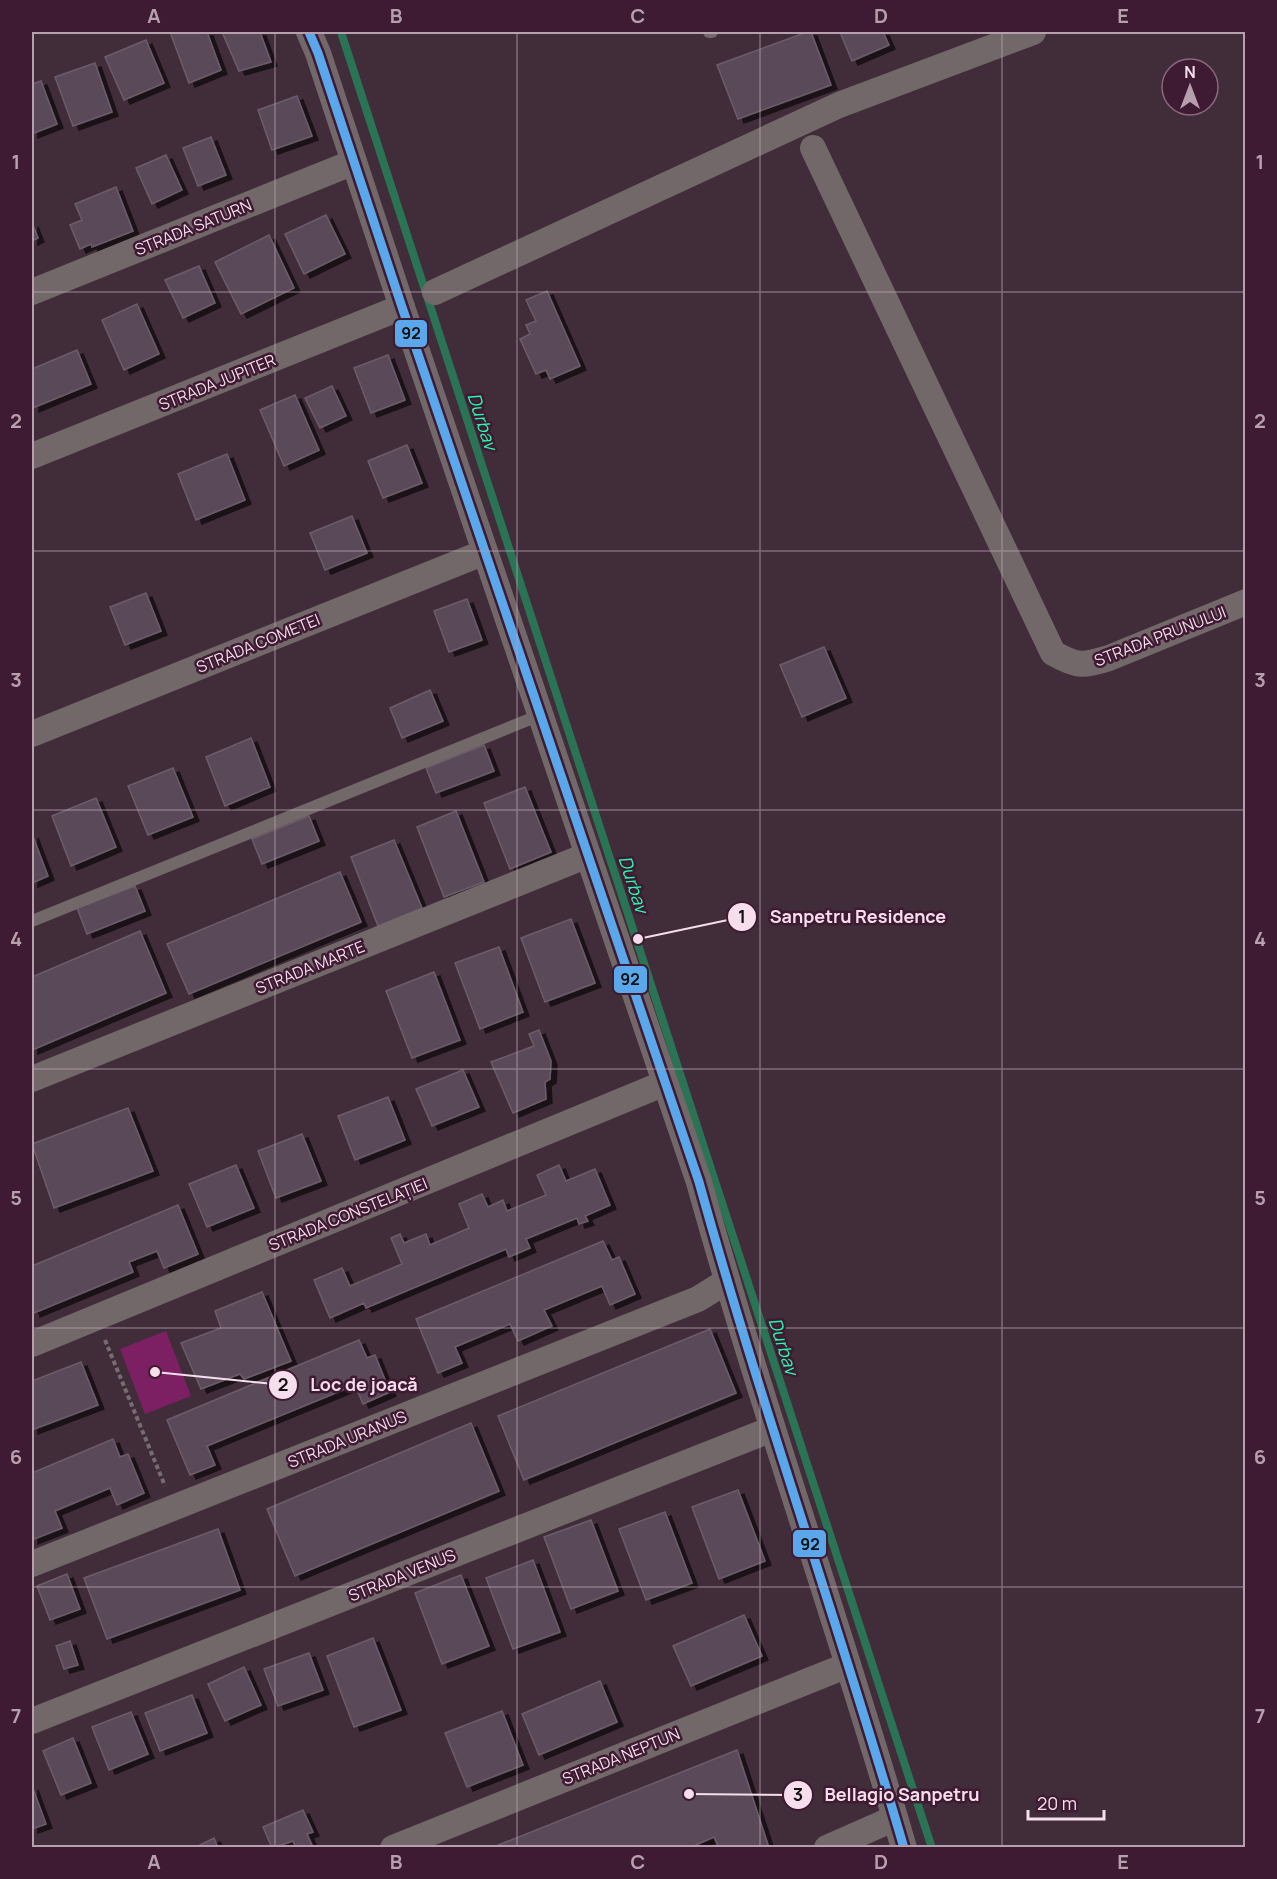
<svg xmlns="http://www.w3.org/2000/svg" width="1277" height="1879" font-family="Manrope,sans-serif">
	<style>
		.green { fill: #7c1f63 }
		.lines { fill: none; stroke-linecap: round; stroke-linejoin: round }
		.stream { stroke: #2a7354; stroke-width: 8 }
		.building { fill: #5a4a58; stroke: #6c5c6a; stroke-width: 1.5; filter: url(#shadow) }
		.path { stroke: #776d70; stroke-width: 4; stroke-dasharray: 4.5 3; stroke-linecap: butt }
		.service { stroke: #736869; stroke-width: 12 }
		.minor { stroke: #736869; stroke-width: 26 }
		.bus-1-casing { stroke: #3e1a33; stroke-width: 14 }
		.bus-1 { stroke: #5aa8eb; stroke-width: 9 }
		.grid { fill: none; stroke: #b7a0ae; stroke-width: 1.5; stroke-opacity: 0.55 }
		.labels { text-anchor: middle; dominant-baseline: central; stroke-width: 5; stroke-linejoin: round; paint-order: stroke }
		.street-label { font-size: 16px; fill: #f6deec; stroke: #3e1a33 }
		.water-label { font-size: 18px; font-style: italic; fill: #23ffb0; stroke: #3e1a33 }
		.leader { fill: none; stroke: #f6deec; stroke-width: 2 }
		.callout-dot { fill: #f6deec; stroke: #3e1a33; stroke-width: 2 }
		.mark-label { font-size: 18px; text-anchor: middle; font-weight: bold; fill: #111 }
		.callout-label { font-size: 18px; text-anchor: middle; font-weight: bold; fill: #f6deec; stroke: #3e1a33; stroke-width: 5; stroke-linejoin: round; paint-order: stroke }
		.line-badge { stroke: #3e1a33; stroke-width: 2 }
		.pale-badge-label { font-size: 16px; text-anchor: middle; font-weight: bold; fill: #111 }
		.neatline { fill: none; stroke: #b7a0ae; stroke-width: 2 }
		.grid-label { font-size: 20px; text-anchor: middle; font-weight: bold; fill: #b7a0ae }
	</style>
	<defs>
		<filter id="shadow"><feDropShadow dx="6" dy="4" stdDeviation="0" flood-color="#0009"/></filter>
	</defs>
	<rect width="100%" height="100%" fill="#412c3a"/>
	<polygon class="green" points="166,1331 191,1396 145,1414 120,1349"/>
	<g class="lines">
		<polyline class="stream" points="341,32 932,1848"/>
	</g>
	<g class="building">
		<polygon points="170,32 207,32 221,70 189,83"/>
		<polygon points="222,32 260,32 271,62 239,71"/>
		<polygon points="807,32 811,32 831,85 738,119 717,65"/>
		<polygon points="840,32 883,32 889,45 852,61"/>
		<polygon points="146,40 164,83 124,100 105,57"/>
		<polygon points="95,63 112,112 73,126 55,77"/>
		<polygon points="41,81 57,124 32,134 32,84"/>
		<polygon points="297,96 312,136 272,150 258,110"/>
		<polygon points="211,137 226,175 198,186 183,148"/>
		<polygon points="166,155 182,190 152,204 136,168"/>
		<polygon points="116,187 133,231 92,247 91,244 80,249 70,225 82,220 75,204"/>
		<polygon points="326,215 345,254 304,274 285,234"/>
		<polygon points="32,223 38,238 32,241"/>
		<polygon points="269,235 294,288 241,314 215,262"/>
		<polygon points="199,266 215,303 183,318 165,280"/>
		<polygon points="547,291 580,366 550,379 546,370 536,374 520,339 530,334 526,325 536,321 526,300"/>
		<polygon points="137,304 159,354 124,370 102,320"/>
		<polygon points="77,350 91,384 33,408 32,369"/>
		<polygon points="388,355 405,400 371,413 354,368"/>
		<polygon points="332,386 346,416 320,428 305,398"/>
		<polygon points="295,395 319,450 284,466 260,410"/>
		<polygon points="407,445 422,483 383,498 368,461"/>
		<polygon points="227,454 245,500 196,520 178,474"/>
		<polygon points="352,516 367,553 325,570 310,533"/>
		<polygon points="146,593 161,631 125,645 110,607"/>
		<polygon points="467,599 482,640 449,652 434,611"/>
		<polygon points="824,647 846,698 802,717 780,665"/>
		<polygon points="430,690 443,721 402,738 390,708"/>
		<polygon points="251,738 270,787 225,806 206,757"/>
		<polygon points="484,745 494,771 436,793 426,768"/>
		<polygon points="173,768 193,817 148,835 128,786"/>
		<polygon points="525,787 551,852 510,869 484,803"/>
		<polygon points="96,798 116,847 71,866 52,816"/>
		<polygon points="456,811 484,882 444,897 417,827"/>
		<polygon points="309,816 319,841 262,864 252,839"/>
		<polygon points="32,834 48,876 32,883"/>
		<polygon points="394,840 422,908 378,926 351,857"/>
		<polygon points="340,872 361,922 189,994 167,944"/>
		<polygon points="135,886 145,911 87,934 77,908"/>
		<polygon points="571,919 595,983 545,1002 521,938"/>
		<polygon points="140,931 166,993 32,1050 32,977"/>
		<polygon points="499,947 523,1012 480,1029 455,963"/>
		<polygon points="434,972 460,1040 412,1058 386,991"/>
		<polygon points="539,1030 551,1061 550,1079 545,1082 546,1099 513,1113 491,1062 534,1046 529,1034"/>
		<polygon points="463,1070 479,1107 432,1126 416,1089"/>
		<polygon points="388,1097 405,1140 355,1160 338,1116"/>
		<polygon points="128,1108 153,1171 54,1208 32,1144"/>
		<polygon points="302,1134 321,1181 276,1198 258,1151"/>
		<polygon points="236,1165 254,1208 207,1227 189,1184"/>
		<polygon points="559,1165 566,1181 595,1169 610,1205 585,1216 588,1221 579,1224 577,1218 526,1239 530,1248 509,1257 506,1249 366,1308 364,1303 330,1318 314,1280 342,1268 350,1286 402,1264 391,1238 400,1234 404,1243 426,1234 430,1245 469,1228 459,1204 482,1194 488,1207 503,1200 507,1211 546,1195 537,1175"/>
		<polygon points="178,1205 198,1254 164,1268 157,1251 129,1262 133,1272 34,1313 32,1306 32,1266"/>
		<polygon points="603,1241 612,1260 619,1257 635,1294 610,1305 602,1286 544,1310 552,1326 518,1341 510,1324 455,1347 462,1363 438,1373 416,1319"/>
		<polygon points="262,1292 291,1361 244,1379 240,1374 201,1389 181,1343 221,1328 215,1311"/>
		<polygon points="710,1329 736,1393 524,1480 498,1416"/>
		<polygon points="359,1340 367,1358 375,1355 390,1392 363,1404 355,1385 207,1446 215,1465 190,1475 167,1420"/>
		<polygon points="81,1362 98,1405 32,1430 32,1381"/>
		<polygon points="471,1423 499,1491 295,1576 267,1509"/>
		<polygon points="113,1439 120,1457 128,1454 144,1493 117,1505 110,1488 55,1511 62,1528 32,1540 32,1473"/>
		<polygon points="738,1490 765,1561 719,1579 692,1507"/>
		<polygon points="665,1512 692,1583 646,1600 619,1529"/>
		<polygon points="591,1520 618,1591 571,1609 544,1537"/>
		<polygon points="218,1529 240,1590 107,1639 84,1578"/>
		<polygon points="533,1560 560,1632 513,1649 486,1578"/>
		<polygon points="67,1574 80,1609 50,1620 37,1586"/>
		<polygon points="461,1575 489,1646 442,1664 415,1593"/>
		<polygon points="744,1615 762,1656 691,1686 673,1646"/>
		<polygon points="373,1638 401,1710 354,1727 327,1656"/>
		<polygon points="70,1641 78,1665 64,1669 56,1646"/>
		<polygon points="309,1653 323,1690 278,1706 264,1669"/>
		<polygon points="244,1667 261,1705 225,1721 208,1684"/>
		<polygon points="600,1681 617,1722 539,1755 522,1714"/>
		<polygon points="192,1695 207,1733 160,1751 145,1713"/>
		<polygon points="502,1711 523,1765 467,1787 445,1733"/>
		<polygon points="131,1712 148,1754 109,1770 92,1727"/>
		<polygon points="73,1738 91,1783 61,1795 43,1751"/>
		<polygon points="737,1750 768,1845 763,1848 719,1848 714,1837 689,1848 491,1848"/>
		<polygon points="32,1786 46,1824 32,1829"/>
		<polygon points="303,1810 313,1832 307,1834 312,1845 306,1848 296,1848 293,1841 272,1848 263,1827"/>
		<polygon points="214,1838 218,1848 194,1848"/>
	</g>
	<g class="lines">
		<polyline class="path" points="105,1340 165,1486"/>
		<g class="service">
			<polyline points="709,32 712,32"/>
			<polyline points="32,921 540,715"/>
		</g>
		<g class="minor">
			<path d="M309 32 318 53 402 307 699 1182C761 1406 839 1624 904 1848"/>
			<path d="M813 148 1053 653C1078 667 1082 666 1109 658L1246 602"/>
			<polyline points="32,292 354,162"/>
			<polyline points="435,292 839,105 1033,32"/>
			<polyline points="32,456 402,307"/>
			<polyline points="32,734 485,552"/>
			<polyline points="32,1079 588,855"/>
			<polyline points="32,1344 665,1083"/>
			<polyline points="32,1564 698,1299 727,1281"/>
			<polyline points="32,1721 772,1429"/>
			<polyline points="393,1848 848,1665"/>
			<polyline points="827,1848 895,1818"/>
		</g>
		<g class="bus-1-casing">
			<path id="bus-1" d="M309 32 318 53 402 307 699 1182C761 1406 839 1624 904 1848"/>
		</g>
		<use href="#bus-1" class="bus-1"/>
	</g>
	<path class="grid" d="M275 32V1848M517 32V1848M760 32V1848M1002 32V1848M32 292H1246M32 551H1246M32 810H1246M32 1069H1246M32 1328H1246M32 1587H1246"/>
	<g class="labels">
		<g class="street-label">
			<text transform="translate(193 227) rotate(-22)">STRADA SATURN</text>
			<text transform="translate(217 382) rotate(-22)">STRADA JUPITER</text>
			<text transform="translate(1160 636) rotate(-21)">STRADA PRUNULUI</text>
			<text transform="translate(258 643) rotate(-22)">STRADA COMETEI</text>
			<text transform="translate(310 967) rotate(-22)">STRADA MARTE</text>
			<text transform="translate(348 1214) rotate(-22)">STRADA CONSTELAȚIEI</text>
			<text transform="translate(347 1439) rotate(-22)">STRADA URANUS</text>
			<text transform="translate(402 1575) rotate(-22)">STRADA VENUS</text>
			<text transform="translate(621 1756) rotate(-22)">STRADA NEPTUN</text>
		</g>
		<g class="water-label">
			<text transform="translate(483 421) rotate(72)">Durbav</text>
			<text transform="translate(634 884) rotate(72)">Durbav</text>
			<text transform="translate(784 1346) rotate(72)">Durbav</text>
		</g>
	</g>
	<path class="leader" d="M638 939L742 917M155 1372L283 1385M689 1794L798 1795"/>
	<g class="callout-dot">
		<circle cx="638" cy="939" r="6"/>
		<circle cx="155" cy="1372" r="6"/>
		<circle cx="689" cy="1794" r="6"/>
		<circle cx="742" cy="917" r="15"/>
		<circle cx="283" cy="1385" r="15"/>
		<circle cx="798" cy="1795" r="15"/>
	</g>
	<g class="mark-label">
		<text x="742" y="923">1</text>
		<text x="283" y="1391">2</text>
		<text x="798" y="1801">3</text>
	</g>
	<g class="callout-label">
		<text x="858" y="923">Sanpetru Residence</text>
		<text x="364" y="1391">Loc de joacă</text>
		<text x="902" y="1801">Bellagio Sanpetru</text>
	</g>
	<g class="line-badge">
		<rect x="394" y="319" width="34" height="29" rx="6" fill="#5aa8eb"/>
		<rect x="613" y="965" width="35" height="29" rx="6" fill="#5aa8eb"/>
		<rect x="792" y="1529" width="35" height="29" rx="6" fill="#5aa8eb"/>
	</g>
	<g class="pale-badge-label">
		<text x="411" y="339">92</text>
		<text x="630" y="985">92</text>
		<text x="810" y="1550">92</text>
	</g>
	<rect width="1277" height="1879" fill="none" stroke="#3e1a33" stroke-width="66"/>
	<g transform="translate(1190 87)"><circle r="28" fill="#3e1a33" stroke="#88687d" stroke-width="1.5"/>
	<path d="M0-4.5L10 22L0 15L-10 22Z" fill="#b7a0ae"/>
	<text y="-9" font-size="16" font-weight="bold" text-anchor="middle" fill="#f6deec">N</text>
	</g>
	<path d="M1028 1810v9h76v-9" fill="none" stroke="#f6deec" stroke-width="3"/>
	<text x="1037" y="1810" font-size="18" fill="#f6deec" stroke="#3e1a33" stroke-width="4.5" paint-order="stroke">20 m</text>
	<rect x="33" y="33" width="1211" height="1813" class="neatline"/>
	<g class="grid-label">
		<text x="154" y="23">A</text>
		<text x="396" y="23">B</text>
		<text x="638" y="23">C</text>
		<text x="881" y="23">D</text>
		<text x="1123" y="23">E</text>
		<text x="16" y="169">1</text>
		<text x="1260" y="169">1</text>
		<text x="16" y="428">2</text>
		<text x="1260" y="428">2</text>
		<text x="16" y="687">3</text>
		<text x="1260" y="687">3</text>
		<text x="16" y="946">4</text>
		<text x="1260" y="946">4</text>
		<text x="16" y="1205">5</text>
		<text x="1260" y="1205">5</text>
		<text x="16" y="1464">6</text>
		<text x="1260" y="1464">6</text>
		<text x="16" y="1723">7</text>
		<text x="1260" y="1723">7</text>
		<text x="154" y="1869">A</text>
		<text x="396" y="1869">B</text>
		<text x="638" y="1869">C</text>
		<text x="881" y="1869">D</text>
		<text x="1123" y="1869">E</text>
	</g>
</svg>
